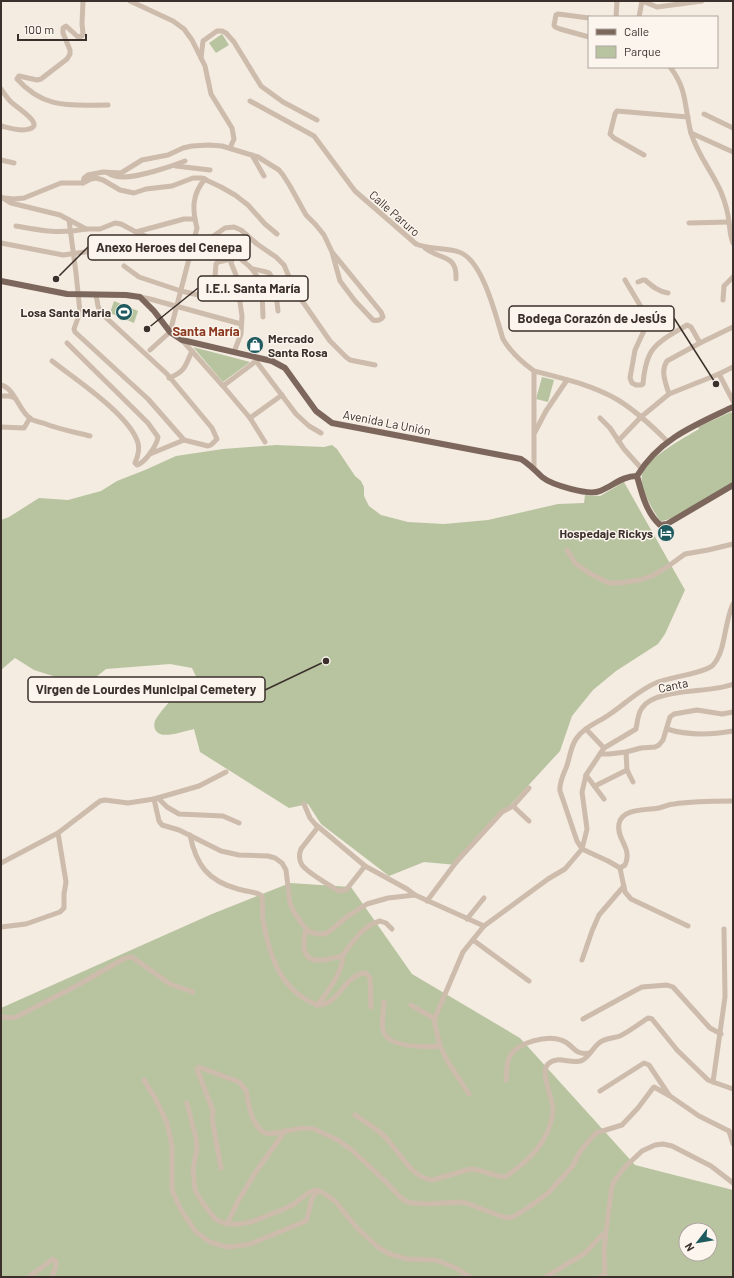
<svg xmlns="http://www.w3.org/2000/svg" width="734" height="1278" font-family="Barlow,sans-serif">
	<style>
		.green { fill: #b8c4a0; fill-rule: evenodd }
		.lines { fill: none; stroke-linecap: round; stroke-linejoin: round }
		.minor { stroke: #cdbbac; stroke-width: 5 }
		.major { stroke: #7d675c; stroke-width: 6 }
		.labels { text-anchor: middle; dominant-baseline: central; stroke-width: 3; stroke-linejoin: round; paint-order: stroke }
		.street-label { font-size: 12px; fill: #3b302b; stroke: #fbf5ee }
		.poi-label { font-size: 12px; font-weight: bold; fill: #3b302b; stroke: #fbf5ee; text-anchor: end }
		.neighbourhood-label { font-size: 13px; font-weight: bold; fill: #8c3b22; stroke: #fbf5ee }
		.leader { fill: none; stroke: #3b302b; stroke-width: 1.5 }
		.callout-dot { fill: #3b302b; stroke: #fbf5ee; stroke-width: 1.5 }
		.callout { fill: #fbf5ee; stroke: #3b302b; stroke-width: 1.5 }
		.callout-label { font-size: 13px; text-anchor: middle; font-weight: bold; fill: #3b302b }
	</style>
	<rect width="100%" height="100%" fill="#f4ebe1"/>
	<g class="green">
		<polygon points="222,34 229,45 216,53 209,43"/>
		<polygon points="114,301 138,311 134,323 110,313"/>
		<polygon points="193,347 250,362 223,382"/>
		<polygon points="542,377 554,380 548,402 536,399"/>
		<path d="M731 412 733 415V482L726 487C713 495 672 522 660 521 653 510 639 488 642 475 646 458 684 438 699 429L698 427Z"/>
		<path d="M276 445 324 447 332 445 337 449 355 476 361 481 364 487V496L369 506 381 515 408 522 444 524 488 520 558 504 584 503 585 495 600 496 624 482 685 590 665 634 658 644 616 671 593 690 572 716 560 751 470 849 457 865 424 862 389 876 321 824 308 804 289 808 200 752 194 729C186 731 167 737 160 734 155 732 153 726 155 721 157 715 180 689 186 685 189 683 194 683 198 681L192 668 170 664 106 669 84 687H70L53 676 34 670 15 658 1 670V520L9 517 39 498 68 500 101 491 117 481 145 470 176 456 223 449Z"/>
		<path d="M290 883 351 887 412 974 520 1038 635 1165 733 1190V1277H1V1008L212 914ZM686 1230H710V1254H686Z"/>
	</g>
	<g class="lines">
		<g class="minor">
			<path d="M83 1 82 24 83 33 82 36 78 37 66 26 63 28V33L70 50V54L67 59 41 79 37 80 19 76 17 79C45 110 71 105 108 105"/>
			<polyline points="130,1 173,21 184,29 192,40 205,66 211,94 232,128 234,139 230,148"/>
			<polyline points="642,1 657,7 702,1"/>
			<polyline points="616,17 617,1"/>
			<polyline points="639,17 642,1"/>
			<polyline points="589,18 558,14 556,15 554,25 555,27 560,29 589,37"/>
			<polyline points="201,58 203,41 217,31 222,31 226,33 234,42 261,86 283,102 317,120"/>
			<path d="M670 67C688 90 684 107 691 133 698 156 712 171 721 192 725 202 728 212 729 222 730 229 730 236 733 243"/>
			<path d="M1 89C4 93 7 98 11 102 15 106 46 125 29 129 21 132 9 128 1 126"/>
			<path d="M250 101 314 136 355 191 416 244C430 250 445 247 459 252 483 260 496 317 503 339 510 351 523 363 534 371 562 378 592 385 618 400 636 411 652 426 667 441"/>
			<polyline points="704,114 733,128"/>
			<polyline points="691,133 733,152"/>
			<polyline points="252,155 264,176"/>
			<polyline points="644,155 614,138 610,134 615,114 617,111 688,117"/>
			<polyline points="1,160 14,163"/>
			<polyline points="176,166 210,170"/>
			<path d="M108 173C113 176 117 177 123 177 139 177 170 167 185 161"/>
			<path d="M83 183 84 178 88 175 103 172 121 173 142 160 168 155 183 148 192 146 209 145 222 146 258 157 279 170 283 175 290 186 306 215 316 225 324 235 332 252 340 281 355 301 373 320C377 321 380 321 383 317L381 312 332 252"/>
			<polyline points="1,197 11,203 60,215 86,229 100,229 115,223 121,224 136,232 190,255 202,248 212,237 225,228 234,227 241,230 257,244 276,257 284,265 295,291 305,305 330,341 346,357 350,360 375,365"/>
			<polyline points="4,198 14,199 24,198 61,183 83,183 91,179 96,178 103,180 120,190 134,193 146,189 172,186 193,178 202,178 221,187 235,195 248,205 265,224 277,234"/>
			<polyline points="69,220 76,273 80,312 74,329 75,332 148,399 184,440 208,446 211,445 217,439 212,428 167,374 101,313 98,306 96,295"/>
			<polyline points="689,223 729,222"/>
			<path d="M16 226C43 231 58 234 86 229"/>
			<polyline points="136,232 184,219 195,219"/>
			<polyline points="130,241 134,257"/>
			<polyline points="1,243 63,255 93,251 130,241 143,235"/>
			<path d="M425 248C442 261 457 254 456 279"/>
			<polyline points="124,266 139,277 181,291 216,299 218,297 219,290 215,277 216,264 218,262 231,259"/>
			<path d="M253 269C258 270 265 271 269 273 275 278 277 303 278 311"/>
			<path d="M625 280 647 317 648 322 635 350 630 378 632 383 636 385H641L643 384C646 346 657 343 687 325L691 327 700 343"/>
			<path d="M638 282 643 280H645C652 286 659 292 668 293"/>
			<polyline points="140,297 150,299 241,324"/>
			<polyline points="723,300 724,286 733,277"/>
			<polyline points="182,340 223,386 250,418 265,442"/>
			<path d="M150 350 170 332 197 228C192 209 192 194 205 179"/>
			<path d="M234 352 241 334 242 316 236 275 231 263 233 256C237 255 240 258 243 261 264 276 262 293 263 317"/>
			<polyline points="254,357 256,361 296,414 309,426 321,433"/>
			<path d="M52 361C75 379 130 415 138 443 140 450 138 456 135 463L137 465C145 463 157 445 158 437L148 423 67 343"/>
			<polyline points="719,374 733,401"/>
			<path d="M169 378C186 371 185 366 192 351"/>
			<path d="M1 385C15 388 19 412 31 419 34 421 39 422 43 423 58 429 74 432 90 436"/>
			<polyline points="223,386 256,361"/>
			<path d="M669 394C666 384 660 371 667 361L700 343 733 327"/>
			<polyline points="1,396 9,396 15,398"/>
			<polyline points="250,418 282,395"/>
			<polyline points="600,418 610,428 624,449 641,468"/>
			<polyline points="1,427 24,428 30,418"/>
			<polyline points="535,432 546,411 567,380"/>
			<polyline points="618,441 641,417 669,394 719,374 733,367"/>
			<polyline points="150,454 184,440"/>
			<polyline points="534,469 534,371"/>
			<polyline points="567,550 575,563 589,573 609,583 619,583 640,580 652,576 667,567 685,554 708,550 733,544"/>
			<path d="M733 604C724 622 726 651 713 665 705 673 671 677 658 682 640 689 626 703 610 714 599 722 584 727 576 739 570 748 570 758 566 768 563 775 559 783 560 791L577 841 582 849 608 861 620 868 625 865C633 848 616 839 619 824 621 808 648 810 659 808 664 807 669 804 674 804 693 801 713 801 733 801"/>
			<polyline points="586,729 604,748"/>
			<path d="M667 729C689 736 710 735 733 731"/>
			<polyline points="626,752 627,770 633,782"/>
			<polyline points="600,754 609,754 626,752 641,748 655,747 659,745 663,740 670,717 674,714 697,710 722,714 733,712"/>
			<polyline points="586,775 604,799"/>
			<polyline points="595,786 627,770"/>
			<polyline points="158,798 167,807 179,814 223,816 239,823"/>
			<polyline points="154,799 159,821 162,825 179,830 221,851 239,855 268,856 275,858 282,863 286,870 290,903 294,912 302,924 310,932 318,934 325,934 330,931 348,916 367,904 388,898 415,895 484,926"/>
			<polyline points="304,804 310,818 315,824 365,866 407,889 415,895"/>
			<polyline points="513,806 529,821"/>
			<path d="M318 827 301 849C299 854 299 860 302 865 308 873 329 885 339 891L346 890 365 866"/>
			<path d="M190 835C196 865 208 881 238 889 245 891 253 892 259 894L262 896C263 904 262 912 263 921 270 957 280 990 317 1005 325 996 346 967 342 956 328 959 304 968 304 945 304 940 305 934 306 929"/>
			<polyline points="1,863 58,833 100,801 105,800 128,803 154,799 199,786 226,772"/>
			<polyline points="620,868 625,892 631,899 688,926"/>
			<polyline points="427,901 457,861 502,812 513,806 529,788"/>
			<polyline points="467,919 484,898"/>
			<polyline points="1,927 26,924 60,912 64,908 64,894 66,882 58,833"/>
			<polyline points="473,940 529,981"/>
			<path d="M342 956C354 941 361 927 380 921L386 923 392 929"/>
			<polyline points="582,960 592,931 599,915 624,886"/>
			<path d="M384 1002C384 1010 381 1022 383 1030 388 1049 425 1047 440 1046"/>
			<path d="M317 1005C339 1006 345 973 366 973L370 978 371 1007"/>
			<polyline points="411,1005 435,1019"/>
			<polyline points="1,1017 13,1018 20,1015 78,985 125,958 132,957 170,984 193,992"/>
			<polyline points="583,1019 636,990 642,987 667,985 673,987 710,1028 721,1034"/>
			<path d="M144 1080 155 1098 167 1123 172 1146V1190L180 1208 189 1222 196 1232 210 1242 223 1246 230 1247 243 1245 250 1244 306 1221C311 1211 308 1199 318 1191"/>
			<path d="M506 1080C507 1071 506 1063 510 1056 518 1042 547 1035 561 1040 574 1044 573 1056 590 1053"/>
			<polyline points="713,1082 725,997 724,929"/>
			<polyline points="600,1091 644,1063 649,1065 669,1095"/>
			<path d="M469 1094 448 1062 440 1046 434 1020 463 952 484 926 548 879 565 869 582 849 587 829 582 792 586 775 604 748 636 729C637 723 638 713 642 708 656 687 711 694 733 684"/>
			<polyline points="187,1103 196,1138 197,1149 193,1169 195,1190 202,1202 215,1219 221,1222 227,1224 241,1224 254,1221 284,1209 294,1204 308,1193 315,1190 322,1192 335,1201 357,1228 379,1248 390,1254 407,1259 435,1260 441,1262 456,1268 470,1277"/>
			<path d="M355 1115C365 1122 376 1128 385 1137 399 1151 411 1178 432 1180L471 1169C483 1170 493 1176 505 1177 529 1161 550 1141 553 1111 554 1099 539 1073 548 1064 558 1054 572 1066 583 1060 591 1055 594 1045 602 1041 608 1038 614 1038 620 1036 630 1031 639 1024 648 1018L652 1019 677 1050 708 1080 713 1082 733 1089"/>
			<polyline points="729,1131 733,1144"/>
			<polyline points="221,1168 212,1118 213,1111 197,1069 199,1067 239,1082 246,1090 249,1106 253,1119 257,1126 263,1132 269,1134 303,1128 314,1129 338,1140 353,1151 387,1183 399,1196 405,1201 412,1203 428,1204 463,1202 503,1217 509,1218 513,1217 529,1207 548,1193 572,1167 581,1150 596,1133 622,1125 638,1108 653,1088 654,1087 670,1096 699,1116 729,1131"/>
			<polyline points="227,1224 238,1201 255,1173 285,1131"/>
			<polyline points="29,1277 53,1259 56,1261 56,1266 52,1277"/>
			<polyline points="546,1277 585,1253 606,1231 612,1186 617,1177 625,1167 642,1151 655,1145 663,1144 672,1146 711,1166 733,1183"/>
			<polyline points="600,1277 605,1274 604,1250 606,1232"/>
		</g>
		<g class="major">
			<path d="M1 281 67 294 126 295 140 297 154 311 170 332 182 340 272 361 285 368 316 411 332 423 521 459C529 464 535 470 542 477 552 485 589 496 600 491 613 486 622 476 637 476"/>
			<path d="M733 407C695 425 659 439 637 476 642 494 646 512 660 525L667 524 733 485"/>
		</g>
	</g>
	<defs>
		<g id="stadium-disc" transform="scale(0.9)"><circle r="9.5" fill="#1f5a5e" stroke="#fbf5ee"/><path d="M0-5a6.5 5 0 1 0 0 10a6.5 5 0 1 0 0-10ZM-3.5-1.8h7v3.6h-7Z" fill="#fff"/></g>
		<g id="shop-disc" transform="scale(0.9)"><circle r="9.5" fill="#1f5a5e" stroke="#fbf5ee"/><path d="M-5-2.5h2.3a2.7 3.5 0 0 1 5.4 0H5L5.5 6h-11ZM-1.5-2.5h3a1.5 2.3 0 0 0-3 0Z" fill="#fff"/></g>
		<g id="hotel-disc" transform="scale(0.9)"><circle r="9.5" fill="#1f5a5e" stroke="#fbf5ee"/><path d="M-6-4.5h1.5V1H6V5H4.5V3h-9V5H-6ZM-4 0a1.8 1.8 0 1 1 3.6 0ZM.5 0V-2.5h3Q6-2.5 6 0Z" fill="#fff"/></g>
	</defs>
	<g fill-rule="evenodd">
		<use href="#stadium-disc" x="124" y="312"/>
		<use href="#shop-disc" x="255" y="345"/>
		<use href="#hotel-disc" x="666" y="533"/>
	</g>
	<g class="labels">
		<g class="street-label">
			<text transform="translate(395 213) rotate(41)">Calle Paruro</text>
			<text transform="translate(387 422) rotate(11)">Avenida La Unión</text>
			<text transform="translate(673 685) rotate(-12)">Canta</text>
		</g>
		<g class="poi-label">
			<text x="111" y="312">Losa Santa Maria</text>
			<text x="268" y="338" text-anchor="start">Mercado<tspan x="268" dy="14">Santa Rosa</tspan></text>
			<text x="653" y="533">Hospedaje Rickys</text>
		</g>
		<g class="neighbourhood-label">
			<text x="206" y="331">Santa María</text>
		</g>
	</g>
	<path class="leader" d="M56 279L88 247M147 329L198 288M716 384L674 318M326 661L265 690"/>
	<g class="callout-dot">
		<circle cx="56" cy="279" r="4"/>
		<circle cx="147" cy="329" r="4"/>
		<circle cx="716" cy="384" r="4"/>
		<circle cx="326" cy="661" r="4"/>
	</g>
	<g class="callout">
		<rect x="88" y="235" width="162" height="25" rx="4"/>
		<rect x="198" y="276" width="110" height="25" rx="4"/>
		<rect x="509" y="306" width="165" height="25" rx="4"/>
		<rect x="28" y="677" width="237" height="25" rx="4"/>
	</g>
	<g class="callout-label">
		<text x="169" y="252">Anexo Heroes del Cenepa</text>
		<text x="253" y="293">I.E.I. Santa María</text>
		<text x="592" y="323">Bodega Corazón de JesÚs</text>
		<text x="146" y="694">Virgen de Lourdes Municipal Cemetery</text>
	</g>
	<rect width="734" height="1278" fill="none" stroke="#3b302b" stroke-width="4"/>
	<rect x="588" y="16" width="130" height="52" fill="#fbf5ee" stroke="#aea6a0"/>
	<rect x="596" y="29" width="20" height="6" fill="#7d675c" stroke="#aea6a0"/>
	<text x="624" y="36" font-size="12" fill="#3b302b">Calle</text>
	<rect x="596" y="46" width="20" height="12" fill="#b8c4a0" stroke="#aea6a0"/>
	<text x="624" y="56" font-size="12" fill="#3b302b">Parque</text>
	<g transform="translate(698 1242) rotate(239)"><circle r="19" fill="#fbf5ee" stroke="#aea6a0"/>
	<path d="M0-3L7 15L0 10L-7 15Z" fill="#1f5a5e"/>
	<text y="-6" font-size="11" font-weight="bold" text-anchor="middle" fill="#3b302b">N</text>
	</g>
	<path d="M18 34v6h68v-6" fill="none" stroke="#3b302b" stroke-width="2"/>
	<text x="24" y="34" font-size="12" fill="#3b302b" stroke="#fbf5ee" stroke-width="3" paint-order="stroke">100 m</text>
</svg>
